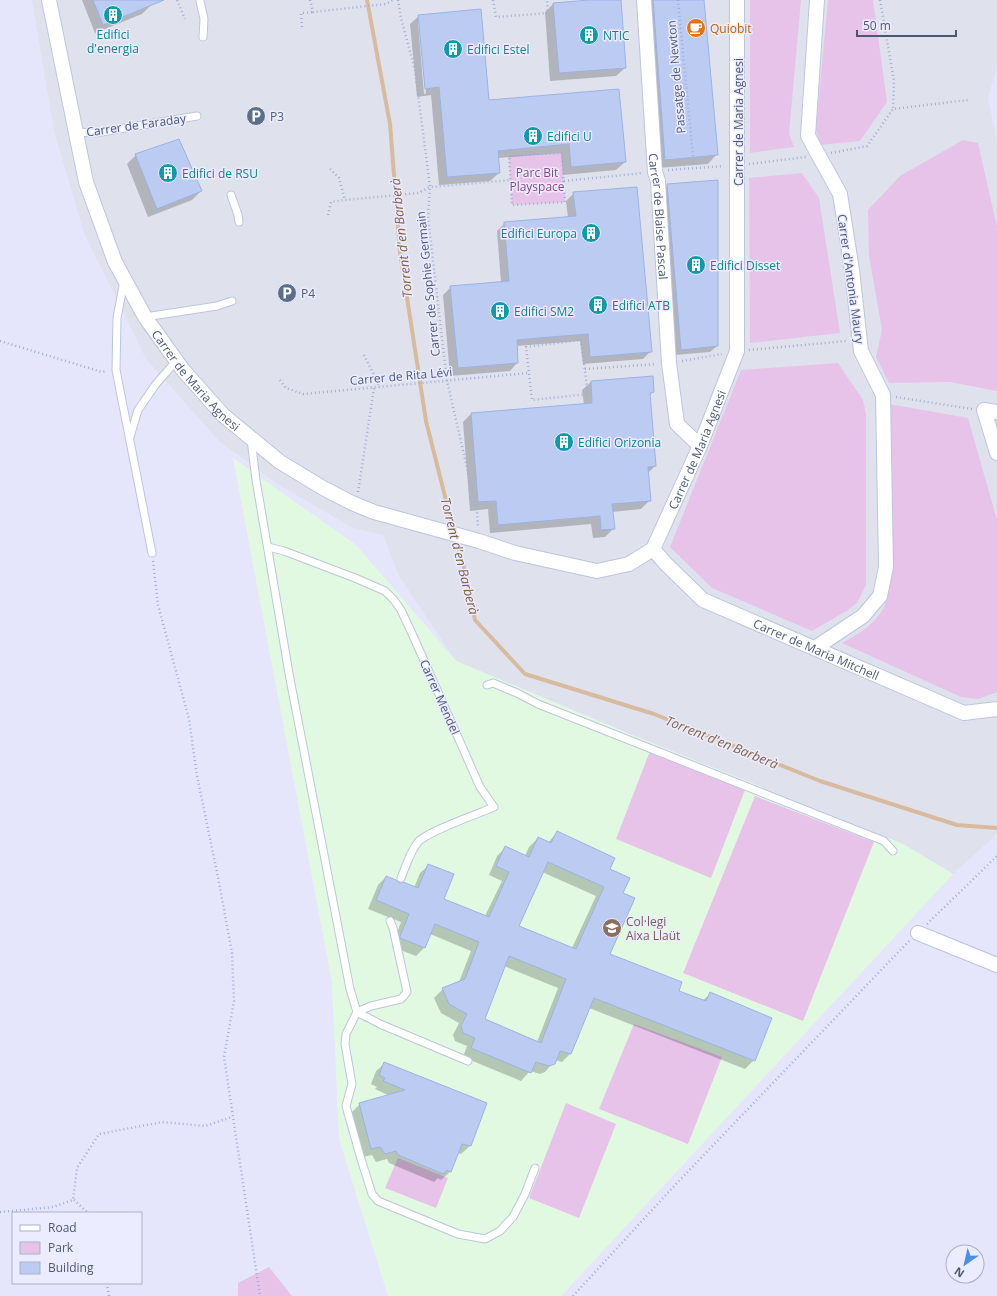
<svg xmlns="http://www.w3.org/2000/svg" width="997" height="1296" font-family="'Open Sans',sans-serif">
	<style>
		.industrial { fill: #dfe2ec }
		.education { fill: #e2f9e1 }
		.green { fill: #e7c3ea }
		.shadow { fill: #0003; fill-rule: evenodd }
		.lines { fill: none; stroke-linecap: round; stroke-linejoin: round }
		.stream { stroke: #d8bb9f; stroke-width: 4 }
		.building { fill: #bccbf2; stroke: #9cb2e5; fill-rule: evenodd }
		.lane-casing { stroke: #bdc4df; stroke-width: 9 }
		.street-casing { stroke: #bdc4df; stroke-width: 16 }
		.path { stroke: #9fafd7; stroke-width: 2.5; stroke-dasharray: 1 3; stroke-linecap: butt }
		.lane { stroke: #fff; stroke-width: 7 }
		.street { stroke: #fff; stroke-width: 14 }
		.labels { text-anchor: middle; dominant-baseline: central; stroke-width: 3; stroke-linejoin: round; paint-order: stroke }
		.food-label { font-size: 12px; fill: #c56008; stroke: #ebecff; text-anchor: start }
		.culture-label { font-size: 12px; fill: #0d838f; stroke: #ebecff; text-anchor: start }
		.street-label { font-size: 12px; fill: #4a5875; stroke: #ebecff }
		.service-label { font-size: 12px; fill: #4e5e75; stroke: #ebecff; text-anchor: start }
		.park-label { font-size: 12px; fill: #874785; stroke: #ebecff }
		.education-label { font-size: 12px; fill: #785e54; stroke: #ebecff; text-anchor: start }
		.water-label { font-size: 13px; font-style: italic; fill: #826040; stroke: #ebecff }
	</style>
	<rect width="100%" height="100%" fill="#e5e6fc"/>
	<polygon class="industrial" points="32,0 997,0 997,67 988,98 997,142 997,834 953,874 903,844 632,735 456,661 399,576 383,535 353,528 279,485 220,442 146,359 84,233 54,131"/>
	<polygon class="education" points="233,458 356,545 456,661 632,735 903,844 953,874 561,1296 388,1296 339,1139 332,983"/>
	<g class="green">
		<polygon points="750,0 801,0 789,134 794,147 750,153"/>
		<polygon points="828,0 873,0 887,102 860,141 820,145 816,129"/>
		<polygon points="963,140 978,143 997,227 997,391 950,382 889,383 876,357 882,330 869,256 868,210 900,176"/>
		<polygon points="562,153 565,202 512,205 509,156"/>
		<polygon points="802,173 819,198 840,333 750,343 749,178"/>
		<polygon points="838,363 863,400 866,414 866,585 857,603 848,610 812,631 712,588 670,547 741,370"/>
		<path d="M889 404 968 418 997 520V692L978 699 961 697 842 643C859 634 879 622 886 602 895 574 892 543 892 514 892 477 893 440 889 404Z"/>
		<polygon points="650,751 745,790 711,878 616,839"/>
		<polygon points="755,796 874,842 803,1021 683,973"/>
		<polygon points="634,1024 722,1057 688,1144 599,1109"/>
		<polygon points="566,1103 616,1124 579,1218 529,1198"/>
		<polygon points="398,1158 448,1178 436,1208 385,1188"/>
		<polygon points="269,1267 292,1296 238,1296 238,1283"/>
	</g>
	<g class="shadow">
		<polygon points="82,0 149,0 151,5 142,14 95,33"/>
		<polygon points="603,0 620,0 625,68 616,76 550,81 545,12 553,4"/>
		<polygon points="647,0 703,0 716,155 708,164 657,168"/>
		<path d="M419 16 489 101 625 162 616 170 563 175 561 153 498 158 499 173 490 181 439 185 431 95 417 97 410 24ZM418 22H420L426 93 424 94Z"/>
		<polygon points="136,155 201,191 192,200 148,217 127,164"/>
		<polygon points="667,185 717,346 710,352 675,355 661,192"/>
		<polygon points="574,193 651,351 643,359 583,364 580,341 516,346 517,363 510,371 450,376 443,295 451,287 501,282 497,231 505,223 568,218 566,201"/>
		<polygon points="591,382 653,392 649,396 655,466 648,473 650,500 641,509 612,512 613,529 605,537 593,538 591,524 490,533 488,509 470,511 463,422 471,414 584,405 582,390"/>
		<path d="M557 832 609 869 622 893 608 955 678 991 702 1001 710 994 754 1060 745 1069 589 1008 570 1054 562 1062 555 1060 545 1072 540 1074 530 1071 521 1081 463 1057 467 1046 455 1041 453 1035 459 1023 441 1013 434 998 443 989 459 982 471 951 430 934 424 948 416 956 392 947 401 922 368 909 378 885 386 877 399 884 414 888 420 873 429 865 443 899 485 916 502 881 489 875 497 856 506 847 525 856 529 847 538 838 548 843ZM542 872 596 896 572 948 518 926ZM504 966 558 988 537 1042 484 1020Z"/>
		<polygon points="385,1063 470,1146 461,1154 457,1153 450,1172 441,1180 438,1178 434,1182 389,1163 387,1159 376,1162 372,1155 363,1157 351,1113 360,1104 390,1096 375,1089 377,1087 371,1084 376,1071"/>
	</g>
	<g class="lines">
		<g class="stream">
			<polyline points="367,0 390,124 400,252 426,421 454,532"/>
			<polyline points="456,538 466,575 475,620 525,674 654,714 820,781 957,825 997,828"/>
		</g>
	</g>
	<g class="building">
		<polygon points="93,0 164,0 103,25"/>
		<polygon points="590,0 621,0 626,68 559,73 553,3"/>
		<polygon points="653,0 704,0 718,155 665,160"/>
		<polygon points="481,9 489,100 619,89 626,162 571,167 569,144 498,151 500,173 447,177 439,87 425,89 418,15"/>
		<polygon points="179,139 202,191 157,209 135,154"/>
		<polygon points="718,180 718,346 681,350 667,184"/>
		<polygon points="637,187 652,352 590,357 588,334 550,337 517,340 518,363 458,368 450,286 509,281 504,222 576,216 573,192"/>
		<polygon points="653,376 654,392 650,393 656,466 648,467 651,501 612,504 615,529 601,530 600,516 498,525 496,501 478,502 471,413 592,403 591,381"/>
		<path d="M557 831 615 858 610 869 630 878 623 893 635 898 610 954 682 982 679 991 706 1001 710 992 772 1018 755 1061 594 998 571 1054 560 1051 555 1064 549 1066 536 1062 531 1073 471 1048 475 1038 463 1033 461 1026 467 1014 449 1004 442 988 465 979 479 942 435 924 425 948 400 938V936L409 914 376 900 386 876 396 880 400 883 403 882 418 888 428 864 454 874 444 899 489 917 509 872 496 866 505 846 529 857 538 837 551 843ZM548 862 604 887 576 949 519 926ZM509 956 566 979 541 1043 485 1019Z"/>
		<polygon points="384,1062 487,1103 471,1146 462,1144 451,1172 447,1170 443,1174 398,1155 396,1151 385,1154 380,1147 371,1149 359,1103 405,1090 383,1081 385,1078 379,1075"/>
	</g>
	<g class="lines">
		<g class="lane-casing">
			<g id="lane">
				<polyline points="200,1 204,19 203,37"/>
				<polyline points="76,132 95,133 197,116"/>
				<polyline points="231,195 238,215 239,222"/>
				<polyline points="124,281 117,318 116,370 152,553"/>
				<polyline points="145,317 217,306 232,301"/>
				<polyline points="130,437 138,410 156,384 177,360"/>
				<polyline points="251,439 256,480 290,679 350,989 357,1012 346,1034 345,1044 352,1084 346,1106 361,1159 372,1194 378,1201 458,1234 485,1239 500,1231 513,1217 525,1194 535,1168"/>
				<path d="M268 547 284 551 355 578 385 591 394 600 401 610 414 638 480 787 494 807C478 814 428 831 418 842 410 852 406 866 401 878"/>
				<polyline points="487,685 493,683 517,693 538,704 884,841 893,851"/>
				<polyline points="357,1012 371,1006 401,999 407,992 393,928 390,921"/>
				<polyline points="357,1012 380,1024 468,1061"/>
			</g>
		</g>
		<g class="street-casing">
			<g id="street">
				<path id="s1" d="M49 0 86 182 115 262 145 317 183 370 223 415 280 462 323 488 352 503 374 512 479 541 515 553 597 571 629 564 653 549 700 446 737 351V0"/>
				<path id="s2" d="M644 0 655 172 658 181 669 363 677 424 700 446"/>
				<polyline points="997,412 984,410 997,453"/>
				<path id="s3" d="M653 549 666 564 703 600 964 713 997 709"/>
				<polyline points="815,648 863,616 880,596 886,567 883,395 861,351 852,270 840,194 808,136 817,0"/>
				<polyline points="918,933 997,965"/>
			</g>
		</g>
		<g class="path">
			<polyline points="177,0 185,19"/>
			<polyline points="310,0 313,12 386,4 393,0"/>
			<polyline points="398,0 401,18 415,70 430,187 428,218 447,381 477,511 478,527"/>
			<polyline points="493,0 496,17 548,13 547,0"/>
			<polyline points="678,0 694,167"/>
			<polyline points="880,0 894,81 893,109"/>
			<polyline points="302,27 301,13 313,12"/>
			<polygon points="562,153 565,202 512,205 509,156"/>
			<polyline points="831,153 867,146 893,109 968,100"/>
			<polyline points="749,164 806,157"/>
			<polyline points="330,169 339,178 345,200 418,193 430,187 511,180"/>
			<polyline points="668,170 724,166"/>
			<polyline points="564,181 643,173"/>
			<polyline points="328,215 331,202 345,200"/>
			<polygon points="581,340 588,394 532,400 526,347"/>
			<polyline points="0,341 102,372 107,371"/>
			<polyline points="749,350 847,341"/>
			<polyline points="364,355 380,387"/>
			<polyline points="682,361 722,354"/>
			<polyline points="585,369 657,364"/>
			<polyline points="280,380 286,388 303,394 528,373"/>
			<polyline points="896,397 972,409"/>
			<polyline points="358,492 374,388"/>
			<polyline points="153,561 158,605 189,719 197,776 218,877 232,953 234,1001 224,1057 260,1296"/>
			<polyline points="927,924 997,856"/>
			<polyline points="74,1200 88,1213"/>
			<polyline points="0,1212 53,1207 73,1200 77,1168 99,1134 162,1122 205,1126 232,1117"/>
			<polyline points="107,1283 109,1296"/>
			<polyline points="573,1296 676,1184 909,941"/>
		</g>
		<use href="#lane" class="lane"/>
		<use href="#street" class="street"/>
	</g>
	<defs>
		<g id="building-disc" transform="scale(1)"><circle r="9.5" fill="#0f9aa8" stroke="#ebecff"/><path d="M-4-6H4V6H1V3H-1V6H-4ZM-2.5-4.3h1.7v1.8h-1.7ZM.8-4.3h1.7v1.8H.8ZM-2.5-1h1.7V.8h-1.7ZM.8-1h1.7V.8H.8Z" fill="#fff"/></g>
		<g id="cafe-disc" transform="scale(1)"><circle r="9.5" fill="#e8710a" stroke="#ebecff"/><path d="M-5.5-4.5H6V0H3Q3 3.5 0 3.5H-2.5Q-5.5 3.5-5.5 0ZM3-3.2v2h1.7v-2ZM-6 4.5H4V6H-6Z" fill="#fff"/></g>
		<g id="parking-disc" transform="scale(1)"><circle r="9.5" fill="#5c6f8a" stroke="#ebecff"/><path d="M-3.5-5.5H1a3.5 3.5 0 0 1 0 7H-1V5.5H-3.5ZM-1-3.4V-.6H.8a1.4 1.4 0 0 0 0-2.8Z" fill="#fff"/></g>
		<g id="school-disc" transform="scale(1)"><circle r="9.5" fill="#8d6e63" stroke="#ebecff"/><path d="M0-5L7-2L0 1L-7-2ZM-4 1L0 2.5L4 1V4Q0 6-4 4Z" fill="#fff"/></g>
	</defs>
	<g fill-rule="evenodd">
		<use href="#building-disc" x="113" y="15"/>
		<use href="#cafe-disc" x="696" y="28"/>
		<use href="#building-disc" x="589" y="35"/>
		<use href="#building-disc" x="453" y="49"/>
		<use href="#parking-disc" x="256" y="116"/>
		<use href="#building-disc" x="533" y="136"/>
		<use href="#building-disc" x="168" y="173"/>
		<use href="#building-disc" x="591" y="233"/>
		<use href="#building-disc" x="696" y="265"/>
		<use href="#parking-disc" x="287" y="293"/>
		<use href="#building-disc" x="598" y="305"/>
		<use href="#building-disc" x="500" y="311"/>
		<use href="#building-disc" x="564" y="442"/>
		<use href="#school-disc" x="612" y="928"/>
	</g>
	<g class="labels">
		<g class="food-label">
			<text x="710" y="28">Quiobit</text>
		</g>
		<g class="culture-label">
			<text x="113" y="34" text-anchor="middle">Edifici<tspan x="113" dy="14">d'energia</tspan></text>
			<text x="603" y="35">NTIC</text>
			<text x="467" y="49">Edifici Estel</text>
			<text x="547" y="136">Edifici U</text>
			<text x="182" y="173">Edifici de RSU</text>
			<text x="577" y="233" text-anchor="end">Edifici Europa</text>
			<text x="710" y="265">Edifici Disset</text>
			<text x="612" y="305">Edifici ATB</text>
			<text x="514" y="311">Edifici SM2</text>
			<text x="578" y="442">Edifici Orizonia</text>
		</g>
		<g class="street-label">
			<text transform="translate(676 77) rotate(-95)">Passatge de Newton</text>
			<text transform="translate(738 122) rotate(-90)">Carrer de Maria Agnesi</text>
			<text transform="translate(136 125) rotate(-8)">Carrer de Faraday</text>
			<text stroke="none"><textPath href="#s2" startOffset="217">Carrer de Blaise Pascal</textPath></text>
			<text transform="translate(851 279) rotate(82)">Carrer d'Antonia Maury</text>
			<text transform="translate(428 284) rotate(-96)">Carrer de Sophie Germain</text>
			<text transform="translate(401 376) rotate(-5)">Carrer de Rita Lévi</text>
			<text stroke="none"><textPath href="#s1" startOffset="415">Carrer de Maria Agnesi</textPath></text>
			<text stroke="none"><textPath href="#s1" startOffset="1040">Carrer de Maria Agnesi</textPath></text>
			<text stroke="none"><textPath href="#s3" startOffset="195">Carrer de Maria Mitchell</textPath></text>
			<text transform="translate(440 697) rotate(66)">Carrer Mendel</text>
		</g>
		<g class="service-label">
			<text x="270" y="116">P3</text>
			<text x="301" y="293">P4</text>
		</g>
		<g class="park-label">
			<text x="537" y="172">Parc Bit<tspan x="537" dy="14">Playspace</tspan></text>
		</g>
		<g class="education-label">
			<text x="626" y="921">Col·legi<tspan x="626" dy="14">Aixa Llaüt</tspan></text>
		</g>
		<g class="water-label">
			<text transform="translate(401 238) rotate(-96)">Torrent d'en Barberà</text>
			<text transform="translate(460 556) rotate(76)">Torrent d'en Barberà</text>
			<text transform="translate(722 742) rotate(22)">Torrent d'en Barberà</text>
		</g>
	</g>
	<rect x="12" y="1212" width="130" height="72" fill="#ebecff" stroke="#abb1c8"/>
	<rect x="20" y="1225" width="20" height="6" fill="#ffffff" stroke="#abb1c8"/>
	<text x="48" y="1232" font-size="12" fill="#4a5875">Road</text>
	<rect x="20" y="1242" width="20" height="12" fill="#e7c3ea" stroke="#abb1c8"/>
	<text x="48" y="1252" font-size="12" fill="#4a5875">Park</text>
	<rect x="20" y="1262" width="20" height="12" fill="#bccbf2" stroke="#abb1c8"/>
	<text x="48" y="1272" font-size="12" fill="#4a5875">Building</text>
	<g transform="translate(965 1264) rotate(214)"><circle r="19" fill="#ebecff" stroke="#abb1c8"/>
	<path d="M0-3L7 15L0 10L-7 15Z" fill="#4990e7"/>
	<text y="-6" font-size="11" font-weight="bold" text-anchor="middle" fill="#4a5875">N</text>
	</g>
	<path d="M857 30v6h99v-6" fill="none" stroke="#4a5875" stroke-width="2"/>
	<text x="863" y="30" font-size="12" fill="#4a5875" stroke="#ebecff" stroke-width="3" paint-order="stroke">50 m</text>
</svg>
